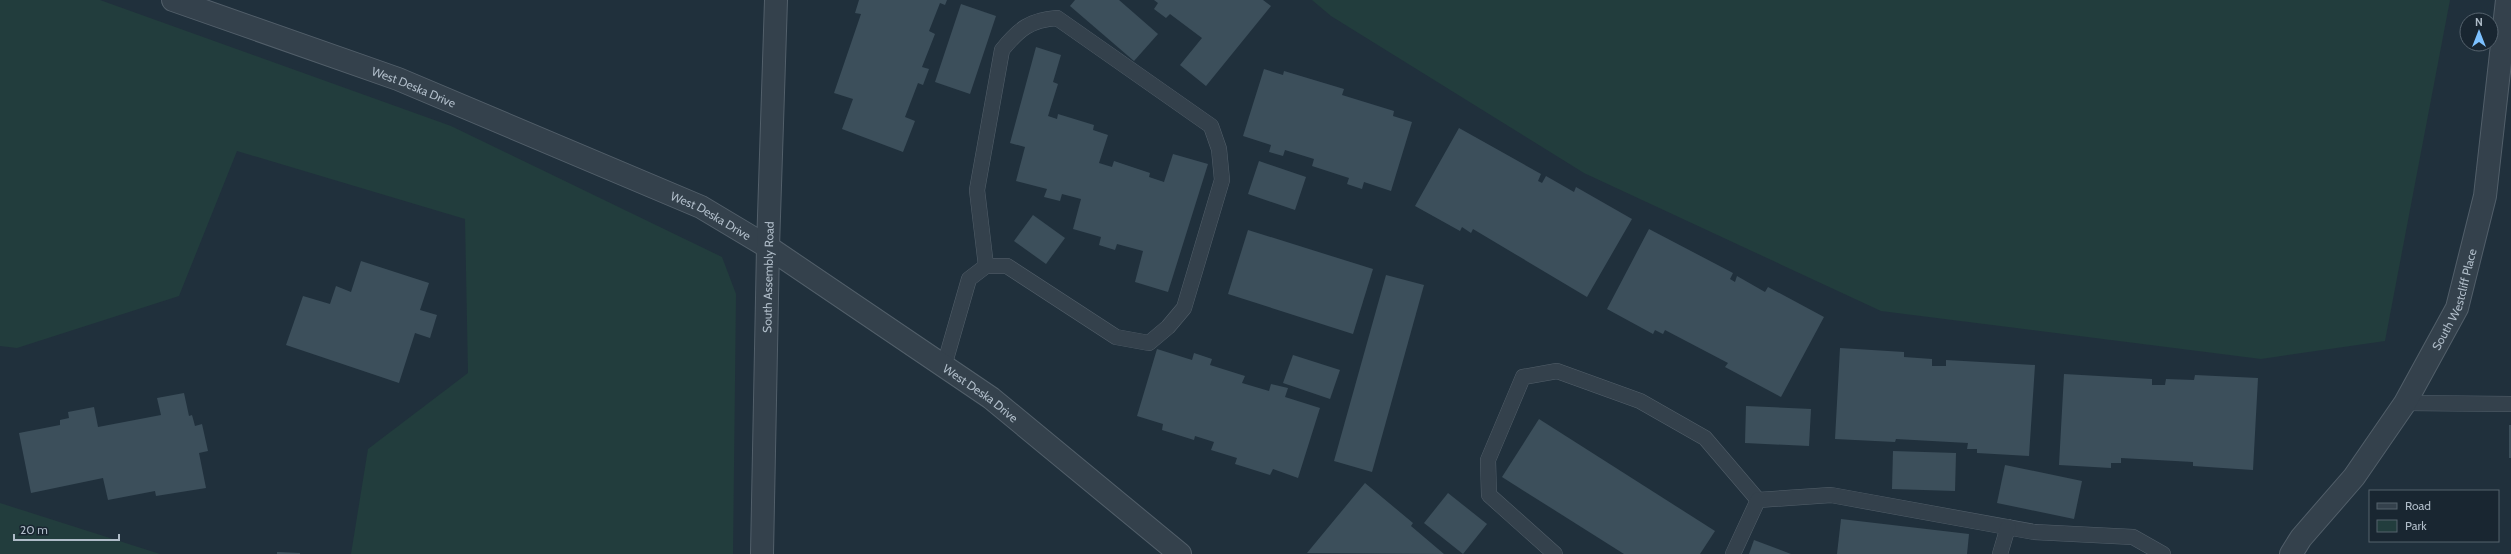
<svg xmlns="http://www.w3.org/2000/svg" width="2511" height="554" font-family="Cabin,sans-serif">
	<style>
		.green { fill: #223d3d }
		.building { fill: #3c4f5b }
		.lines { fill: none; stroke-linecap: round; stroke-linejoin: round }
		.service-casing { stroke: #525f6a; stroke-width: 16 }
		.minor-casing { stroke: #525f6a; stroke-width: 24 }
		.tertiary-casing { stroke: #525f6a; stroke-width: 24 }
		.service { stroke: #34414c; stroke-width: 15 }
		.minor { stroke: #34414c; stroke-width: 22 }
		.tertiary { stroke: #34414c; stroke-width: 22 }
		.labels { text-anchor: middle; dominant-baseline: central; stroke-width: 3; stroke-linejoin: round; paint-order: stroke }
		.street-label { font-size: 12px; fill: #afbcc8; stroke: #192631 }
	</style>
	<rect width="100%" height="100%" fill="#20303c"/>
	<g class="green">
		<polygon points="0,0 100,0 451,126 722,257 736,294 733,554 351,554 368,449 468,373 465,219 237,151 179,296 17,348 0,346"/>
		<polygon points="1312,0 2450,0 2385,341 2261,359 1881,311 1584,173 1331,16"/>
		<polygon points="0,503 160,554 0,554"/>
	</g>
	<g class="building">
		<polygon points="859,0 947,0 945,5 940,3 929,31 935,34 922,67 929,69 923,85 918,83 905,117 915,121 903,152 842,129 853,99 834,93 861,14 855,13"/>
		<polygon points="1075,0 1119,0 1158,34 1134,61 1070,6"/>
		<polygon points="1154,0 1263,0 1271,6 1206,86 1180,65 1202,38 1170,14 1166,18 1154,9 1158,3"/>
		<polygon points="961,4 996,16 970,94 935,82"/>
		<polygon points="1036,47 1061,55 1053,82 1058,84 1048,116 1057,119 1058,114 1094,125 1093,130 1108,135 1099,163 1112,167 1114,161 1150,173 1149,177 1164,182 1173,154 1208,164 1168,292 1135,282 1143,251 1117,244 1115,250 1099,245 1101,237 1073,229 1081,199 1062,194 1060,201 1044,197 1047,189 1016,181 1025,147 1010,143"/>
		<polygon points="1264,69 1283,75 1284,71 1344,89 1342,95 1394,111 1393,116 1412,122 1391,191 1364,182 1362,189 1347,184 1349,178 1312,166 1314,159 1285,150 1283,156 1269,152 1271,145 1243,136"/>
		<polygon points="1459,128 1541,174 1538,181 1542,183 1546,176 1574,192 1576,187 1632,219 1587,297 1473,229 1471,233 1462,227 1460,231 1415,206"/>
		<polygon points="1259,161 1306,177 1295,210 1248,194"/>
		<polygon points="1033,215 1065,238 1046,264 1014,241"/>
		<polygon points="1649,229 1733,273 1730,279 1735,282 1737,276 1765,292 1768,287 1824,317 1781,397 1725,367 1728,363 1665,330 1663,334 1655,330 1653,334 1607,309"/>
		<polygon points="1248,230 1373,269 1353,334 1228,294"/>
		<polygon points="361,261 429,283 420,310 437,315 430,338 415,333 399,383 286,345 303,296 330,304 336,286 351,292"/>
		<polygon points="1386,275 1424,285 1372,472 1334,461"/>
		<polygon points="1840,348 1904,352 1904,357 1932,359 1932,366 1946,366 1946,360 2035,365 2029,456 1977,453 1977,449 1967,449 1968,443 1896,439 1895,442 1835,439"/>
		<polygon points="1157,349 1192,360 1194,353 1212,359 1210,365 1245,376 1242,383 1269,391 1271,384 1288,388 1285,397 1320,408 1298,478 1273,469 1270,475 1235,464 1237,458 1211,450 1214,442 1195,436 1194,440 1162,430 1163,424 1137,416"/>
		<polygon points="1293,355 1340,370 1330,399 1283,383"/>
		<polygon points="2064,374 2152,379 2152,385 2165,385 2166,379 2194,380 2195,375 2258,378 2253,470 2193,466 2193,462 2121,458 2121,463 2111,463 2111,468 2059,465"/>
		<polygon points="184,393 189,416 192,415 195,426 202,424 208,451 199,453 206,488 156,496 155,491 108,500 103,478 31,493 19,433 60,425 60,420 69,418 68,412 94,407 98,427 161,415 157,398"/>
		<polygon points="1746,406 1811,409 1809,446 1745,443"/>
		<polygon points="1539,419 1715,531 1700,554 1624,554 1502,477"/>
		<rect x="2509" y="425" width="2" height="33"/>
		<polygon points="1893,451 1956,453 1955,491 1892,489"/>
		<polygon points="2005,465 2082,481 2074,519 1997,503"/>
		<polygon points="1365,483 1413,523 1411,526 1444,554 1307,553"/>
		<polygon points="1448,493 1487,524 1463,554 1424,523"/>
		<polygon points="1841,519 1969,534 1967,554 1837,554"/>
		<polygon points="1754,540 1791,554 1749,554"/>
		<polygon points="277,552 300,553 300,554 277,554"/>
	</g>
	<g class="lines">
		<g class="service-casing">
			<g id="service">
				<path d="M944 366 969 279 986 266H1007L1116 337 1149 343 1168 327 1184 308 1222 180 1219 149 1211 126 1057 18C1030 20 1019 29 1002 50L977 190 986 266"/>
				<polyline points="2405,403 2511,404"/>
				<polyline points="1555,554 1489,495 1488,460 1523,377 1557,371 1640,401 1705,438 1758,500"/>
				<polyline points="1733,554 1758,500 1831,495 2034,532 2133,537 2163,554"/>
				<polyline points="2000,554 2008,527"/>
			</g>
		</g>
		<g class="minor-casing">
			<g id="minor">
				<path id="s1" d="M173 0 398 79 701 207 768 247"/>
			</g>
		</g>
		<g class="tertiary-casing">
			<g id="tertiary">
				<path id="s2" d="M768 247 991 398 1180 554"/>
				<path id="s3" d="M762 554 768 247 776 0"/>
				<path id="s4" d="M2291 554 2301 538 2354 477 2405 403 2457 308 2485 196 2507 0"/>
			</g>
		</g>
		<use href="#service" class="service"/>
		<use href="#minor" class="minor"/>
		<use href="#tertiary" class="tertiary"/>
	</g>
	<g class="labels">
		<g class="street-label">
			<text stroke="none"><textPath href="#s1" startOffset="256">West Deska Drive</textPath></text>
			<text stroke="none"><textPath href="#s1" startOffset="580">West Deska Drive</textPath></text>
			<text stroke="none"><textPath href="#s3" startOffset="277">South Assembly Road</textPath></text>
			<text stroke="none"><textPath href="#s4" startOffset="305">South Westcliff Place</textPath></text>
			<text stroke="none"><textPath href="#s2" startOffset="258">West Deska Drive</textPath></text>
		</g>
	</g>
	<rect x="2369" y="490" width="130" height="52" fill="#192631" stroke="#55626d"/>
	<rect x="2377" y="503" width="20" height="6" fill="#34414c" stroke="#55626d"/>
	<text x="2405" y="510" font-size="12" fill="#afbcc8">Road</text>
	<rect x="2377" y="520" width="20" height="12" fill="#223d3d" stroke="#55626d"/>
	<text x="2405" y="530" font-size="12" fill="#afbcc8">Park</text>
	<g transform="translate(2479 32)"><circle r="19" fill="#192631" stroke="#55626d"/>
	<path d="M0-3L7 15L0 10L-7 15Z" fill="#7dc1ff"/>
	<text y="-6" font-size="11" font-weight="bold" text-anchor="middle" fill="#afbcc8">N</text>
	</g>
	<path d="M14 534v6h105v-6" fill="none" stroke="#afbcc8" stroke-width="2"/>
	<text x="20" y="534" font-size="12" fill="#afbcc8" stroke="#192631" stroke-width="3" paint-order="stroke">20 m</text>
</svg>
